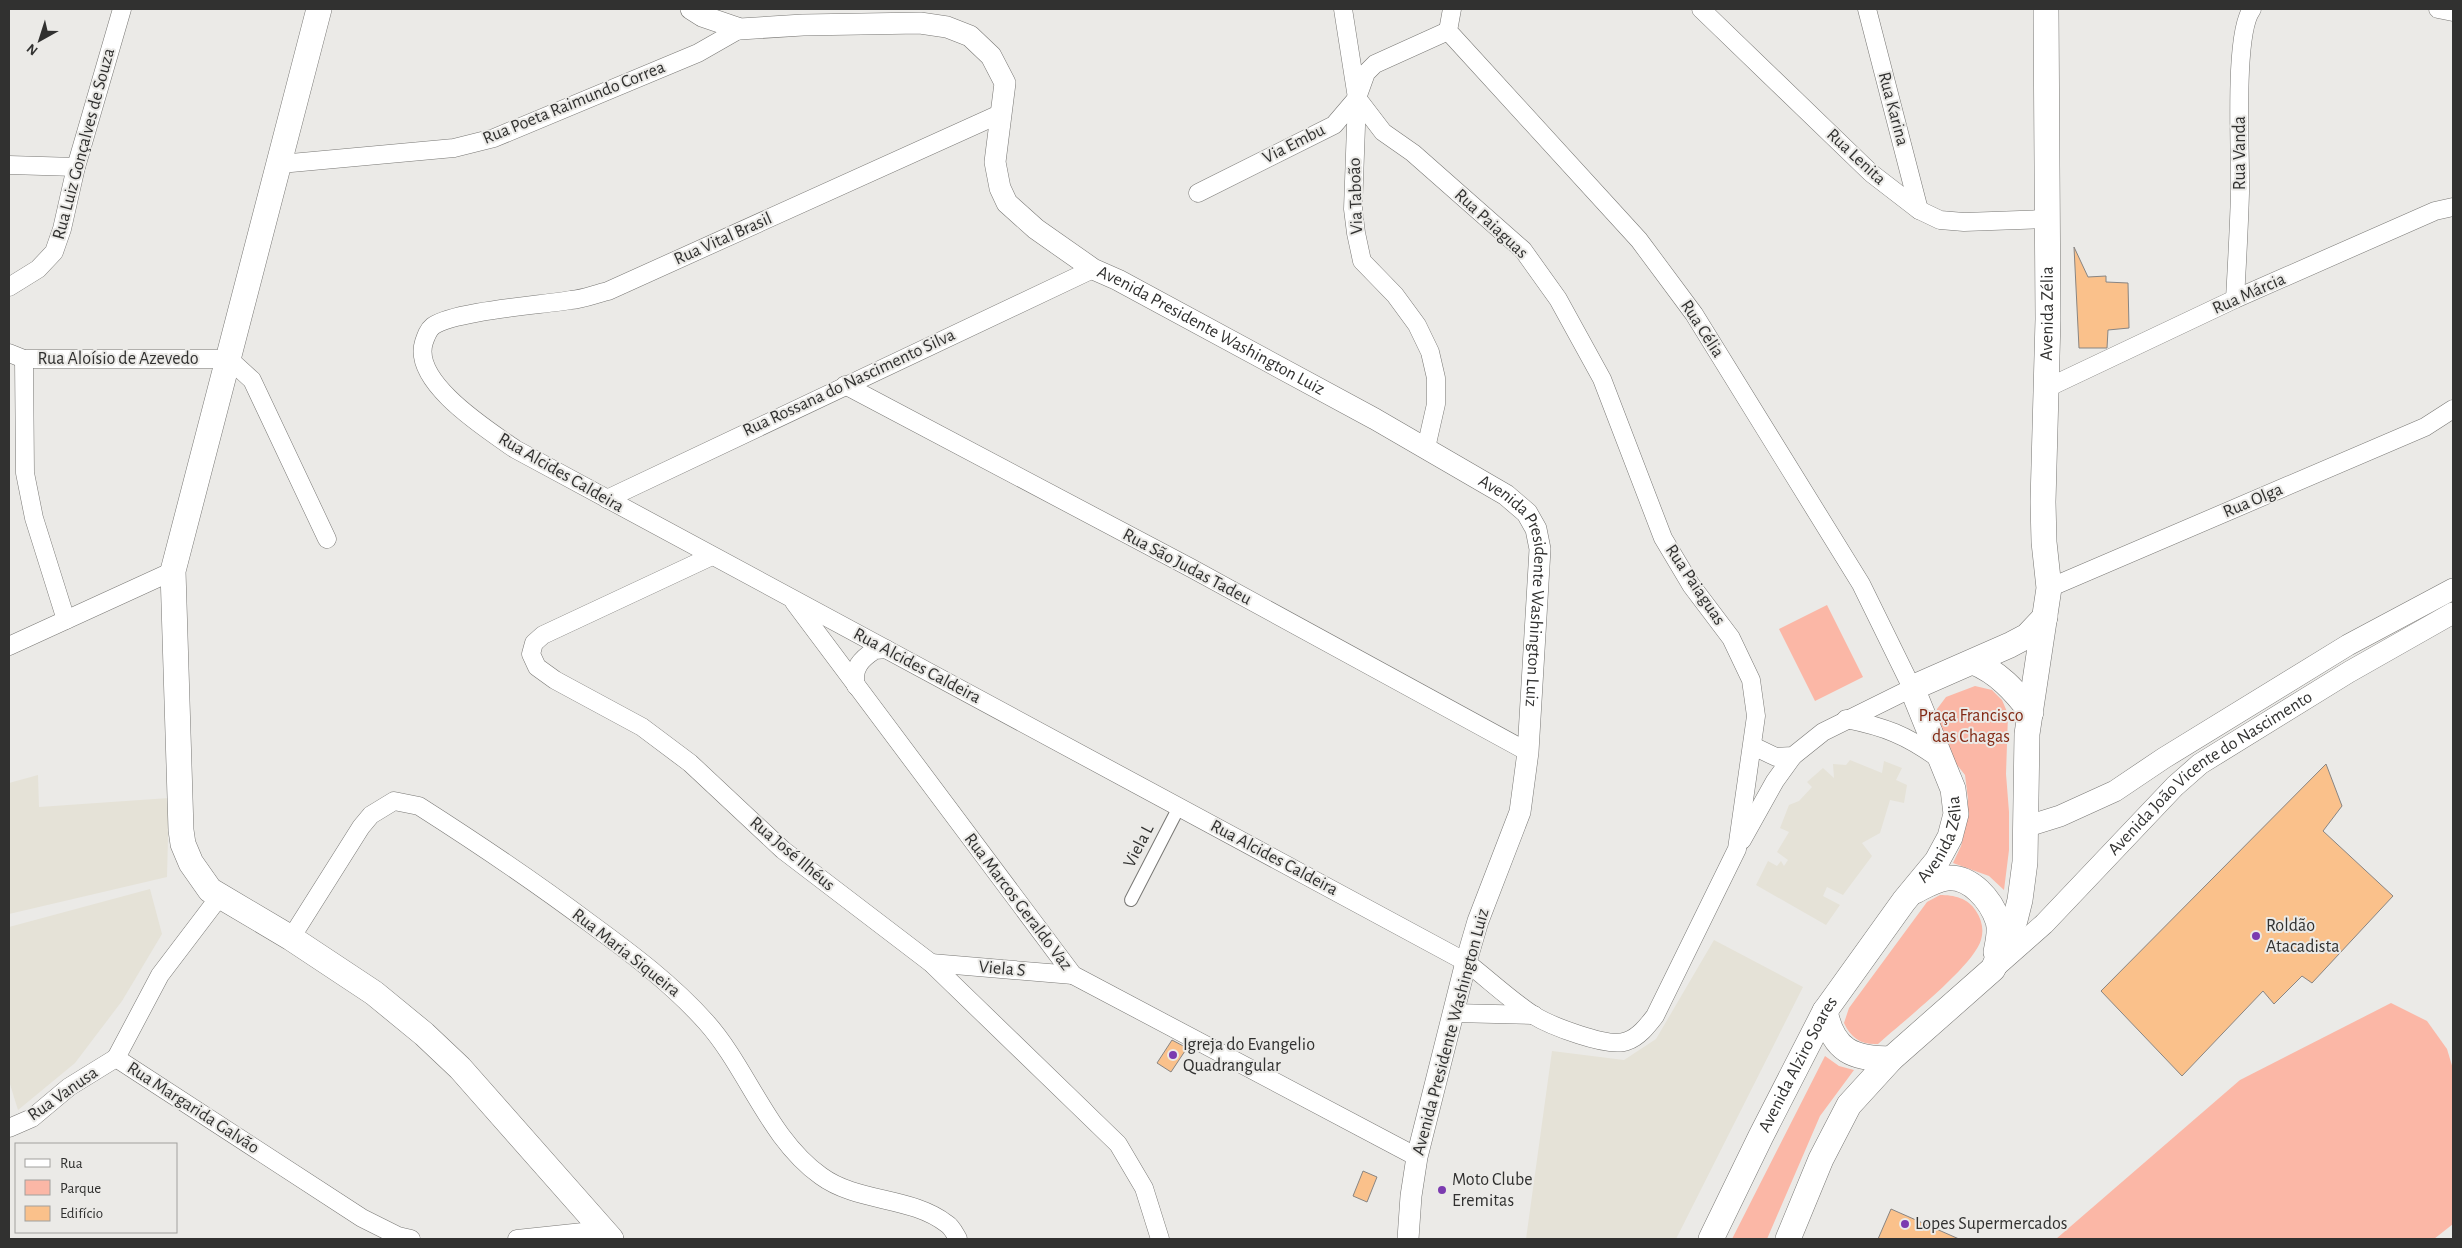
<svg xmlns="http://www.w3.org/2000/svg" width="2462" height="1248" font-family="'Alegreya Sans',sans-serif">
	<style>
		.built { fill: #e5e2d7 }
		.green { fill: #fbb7a6 }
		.building { fill: #fac18b; stroke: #888583 }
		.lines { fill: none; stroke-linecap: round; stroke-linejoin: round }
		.pedestrian-casing { stroke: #787774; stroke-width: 14 }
		.minor-casing { stroke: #787774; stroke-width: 19 }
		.tertiary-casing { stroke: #787774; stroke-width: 22 }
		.secondary-casing { stroke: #787774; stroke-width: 26 }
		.pedestrian { stroke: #fff; stroke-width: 12 }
		.minor { stroke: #fff; stroke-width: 18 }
		.tertiary { stroke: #fff; stroke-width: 21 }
		.secondary { stroke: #fff; stroke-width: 25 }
		.poi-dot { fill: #7b3bb0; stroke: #ebeae7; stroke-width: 2 }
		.labels { text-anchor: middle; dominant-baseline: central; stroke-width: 4; stroke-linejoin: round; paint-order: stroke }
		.street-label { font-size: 18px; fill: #313130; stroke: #ebeae7 }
		.park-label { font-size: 18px; fill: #832a15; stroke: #ebeae7 }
		.poi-label { font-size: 18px; fill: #313130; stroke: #ebeae7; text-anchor: start }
	</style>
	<rect width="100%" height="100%" fill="#ebeae7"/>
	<g class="built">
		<polygon points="1850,760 1882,773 1884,761 1902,768 1896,780 1907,785 1904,803 1890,800 1880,833 1862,843 1872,856 1843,895 1827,887 1823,896 1840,905 1826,925 1756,885 1768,861 1777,866 1781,861 1784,866 1788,860 1777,852 1789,832 1780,828 1789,805 1799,801 1812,787 1807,782 1823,768 1834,778 1833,764 1846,765"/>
		<polygon points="38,775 39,807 169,798 167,877 9,914 9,783"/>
		<polygon points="150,889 162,934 122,1001 75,1063 18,1110 9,1081 9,927"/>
		<polygon points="1714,940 1803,987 1676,1239 1526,1239 1552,1051 1624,1060 1656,1039"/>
	</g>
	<g class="green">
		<polygon points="1827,605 1863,677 1815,701 1779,629"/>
		<polygon points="1975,686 1992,690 2002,700 2008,714 2006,774 2009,812 2009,850 2004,890 1989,876 1953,863 1961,846 1966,824 1968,799 1965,775 1954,761 1935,720 1937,709 1946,697"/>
		<path d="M1940 895C1954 895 1968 898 1976 911 1982 920 1984 930 1981 940 1973 967 1901 1023 1878 1044 1861 1045 1851 1038 1844 1023L1849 1008 1927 902Z"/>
		<polygon points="2391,1003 2427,1021 2447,1049 2453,1069 2453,1224 2434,1239 2056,1239 2240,1080"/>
		<polygon points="1825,1056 1839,1066 1854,1070 1820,1116 1767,1239 1732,1239"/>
	</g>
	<g class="building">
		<polygon points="2074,247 2088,277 2106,276 2106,282 2128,283 2129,328 2108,330 2107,348 2079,348"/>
		<polygon points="2326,764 2342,806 2323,831 2393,896 2312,983 2302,976 2274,1004 2263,991 2182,1076 2101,991"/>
		<polygon points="1172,1040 1187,1048 1171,1072 1157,1063"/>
		<polygon points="1363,1171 1377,1177 1367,1202 1353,1196"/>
		<polygon points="1891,1209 1959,1239 1878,1239"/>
	</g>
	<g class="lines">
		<g class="pedestrian-casing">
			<polyline id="pedestrian" points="1131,900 1179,807"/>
		</g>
		<g class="minor-casing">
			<g id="minor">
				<polyline points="1343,9 1357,98 1353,209 1356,233 1362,261 1395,295 1417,325 1430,352 1436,378 1436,404 1426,448"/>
				<polyline points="1452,9 1448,31 1639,240 1694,314 1861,584 1912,688 1823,732 1793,756 1776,757 1753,746"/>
				<polyline points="1701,9 1871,173 1919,210 1940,220 1964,222 2047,219"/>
				<polyline points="1867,9 1919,210"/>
				<polyline points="2438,9 2453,12"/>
				<path d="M1002 113 608 291C595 294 583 299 571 300 541 305 454 311 433 326 428 330 426 336 424 342 411 382 488 430 515 449L1466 962C1488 979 1509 999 1533 1015 1549 1025 1609 1049 1627 1041 1639 1037 1648 1025 1655 1016L1737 849 1756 716 1751 680 1731 638 1691 585 1663 538 1602 379 1558 299 1523 250 1413 153 1383 132 1357 98"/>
				<polyline points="280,164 454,148 494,138 698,53 740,29"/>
				<polyline points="9,165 76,167"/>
				<polyline points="1198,193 1334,125 1357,98 1366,73 1375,64 1448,31"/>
				<polyline points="9,287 38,269 54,252 62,229 76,167 122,9"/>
				<path d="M2235 299C2237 264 2239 228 2240 193 2241 156 2233 34 2252 9"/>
				<polyline points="9,353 24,359 229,359 252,380 327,539"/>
				<polyline points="24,359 25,473 34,518 66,620"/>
				<polyline points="845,385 1191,568 1528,752"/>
				<polyline points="2047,388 2235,299 2435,211 2453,207"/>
				<polyline points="607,499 1093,269"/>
				<polyline points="712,556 543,635 534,643 531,654 537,667 555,680 642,727 690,763 783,850 931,963 1118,1144 1144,1188 1160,1239"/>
				<polyline points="2049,588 2425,427 2453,409"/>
				<polyline points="794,602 1073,975 1417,1157"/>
				<polyline points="9,646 173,571"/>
				<path d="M856 686C852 668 861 659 875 650L886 649"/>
				<path d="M1846 719C1885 727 1906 735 1938 758"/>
				<polyline points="1742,840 1775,781 1793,756"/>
				<polyline points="220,896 160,975 116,1058 362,1218 398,1236 411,1239"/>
				<path d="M291 938 361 827 371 815 394 801 419 806C477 843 535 882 591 924 632 954 672 984 706 1022 748 1069 768 1138 821 1176 858 1203 911 1196 947 1224 952 1227 955 1234 958 1239"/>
				<polyline points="931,963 1073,975"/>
				<polyline points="1453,1013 1534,1015"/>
				<polyline points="9,1128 32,1118 69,1087 116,1058"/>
				<polyline points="517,1239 602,1230"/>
			</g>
		</g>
		<g class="tertiary-casing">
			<g id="tertiary">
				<path id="s1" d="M691 9 702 16 740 29 803 25 920 23 947 27 970 36 991 56 1005 83 995 162 1000 188 1007 203 1036 229 1093 269 1118 280 1375 419 1506 495 1527 513 1536 529 1540 549 1528 752 1520 812 1478 921 1466 962 1417 1157 1411 1196 1408 1239"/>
				<polyline points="2025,827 2060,816 2115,791 2164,758 2348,645 2453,589"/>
				<path id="s2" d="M1993 969 2044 924 2175 786 2200 764 2349 672 2453 613"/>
			</g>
		</g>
		<g class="secondary-casing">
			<g id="secondary">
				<polyline points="319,9 173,571 181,830 183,844 191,863 210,890 291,938 374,993 424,1034 460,1068 611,1239"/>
				<path d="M1973 662C1998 672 2015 691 2031 712"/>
				<path d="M1915 891C1925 886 1936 879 1947 878 1971 876 1991 900 1998 921 2001 931 1998 942 1996 952"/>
				<path d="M1825 1011C1833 1051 1853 1059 1891 1059"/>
				<path id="s3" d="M1711 1239 1761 1136 1825 1011 1904 901 1937 861 1950 837 1956 814 1953 789 1912 688 2010 645 2027 636 2045 617"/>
				<path id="s4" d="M1788 1239 1821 1159 1849 1105 1891 1059 1993 969 2015 920 2020 900 2025 862 2027 734 2049 588 2044 542 2043 502 2048 319 2046 9"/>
			</g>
		</g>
		<use href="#pedestrian" class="pedestrian"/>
		<use href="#minor" class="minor"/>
		<use href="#tertiary" class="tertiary"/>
		<use href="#secondary" class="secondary"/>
	</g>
	<g class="poi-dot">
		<circle cx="2256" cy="936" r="5"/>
		<circle cx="1173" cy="1055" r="5"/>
		<circle cx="1442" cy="1190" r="5"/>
		<circle cx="1905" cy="1224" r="5"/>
	</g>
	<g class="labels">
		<g class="street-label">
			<text transform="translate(574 103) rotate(-22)">Rua Poeta Raimundo Correa</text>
			<text transform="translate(1893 109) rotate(75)">Rua Karina</text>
			<text transform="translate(84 144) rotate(-75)">Rua Luiz Gonçalves de Souza</text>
			<text transform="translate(1294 144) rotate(-27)">Via Embu</text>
			<text transform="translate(2240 153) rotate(-90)">Rua Vanda</text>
			<text transform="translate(1856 157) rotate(43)">Rua Lenita</text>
			<text transform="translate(1356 196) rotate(-92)">Via Taboão</text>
			<text transform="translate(1491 224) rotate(43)">Rua Paiaguas</text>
			<text transform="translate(723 239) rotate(-24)">Rua Vital Brasil</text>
			<text transform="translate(2249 294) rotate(-24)">Rua Márcia</text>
			<text stroke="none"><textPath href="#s4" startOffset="1009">Avenida Zélia</textPath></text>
			<text transform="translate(1702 329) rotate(57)">Rua Célia</text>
			<text stroke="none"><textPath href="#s1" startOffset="709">Avenida Presidente Washington Luiz</textPath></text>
			<text x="118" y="359">Rua Aloísio de Azevedo</text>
			<text transform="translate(849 383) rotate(-25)">Rua Rossana do Nascimento Silva</text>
			<text transform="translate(561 473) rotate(30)">Rua Alcides Caldeira</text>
			<text transform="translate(2253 501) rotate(-23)">Rua Olga</text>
			<text transform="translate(1187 567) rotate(28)">Rua São Judas Tadeu</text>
			<text transform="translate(1695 585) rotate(56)">Rua Paiaguas</text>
			<text stroke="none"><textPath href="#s1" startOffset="1144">Avenida Presidente Washington Luiz</textPath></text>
			<text transform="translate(917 666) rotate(28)">Rua Alcides Caldeira</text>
			<text stroke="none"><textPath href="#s2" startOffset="294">Avenida João Vicente do Nascimento</textPath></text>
			<text stroke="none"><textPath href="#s3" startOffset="464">Avenida Zélia</textPath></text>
			<text transform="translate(1139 846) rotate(-63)">Viela L</text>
			<text transform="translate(792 854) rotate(40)">Rua José Ilhéus</text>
			<text transform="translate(1274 858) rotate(28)">Rua Alcides Caldeira</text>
			<text transform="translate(1018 902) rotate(53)">Rua Marcos Geraldo Vaz</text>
			<text transform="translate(626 953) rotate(38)">Rua Maria Siqueira</text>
			<text transform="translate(1002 969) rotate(5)">Viela S</text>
			<text transform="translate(1451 1032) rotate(-75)">Avenida Presidente Washington Luiz</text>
			<text stroke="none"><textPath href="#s3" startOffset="195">Avenida Alziro Soares</textPath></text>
			<text transform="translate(63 1094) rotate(-35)">Rua Vanusa</text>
			<text transform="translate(193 1108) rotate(33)">Rua Margarida Galvão</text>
		</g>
		<g class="park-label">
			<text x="1971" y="716">Praça Francisco<tspan x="1971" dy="21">das Chagas</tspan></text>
		</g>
		<g class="poi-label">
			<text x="2266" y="926">Roldão<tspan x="2266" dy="21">Atacadista</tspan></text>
			<text x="1183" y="1045">Igreja do Evangelio<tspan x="1183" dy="21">Quadrangular</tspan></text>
			<text x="1452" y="1180">Moto Clube<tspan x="1452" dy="21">Eremitas</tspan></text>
			<text x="1915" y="1224">Lopes Supermercados</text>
		</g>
	</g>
	<rect width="2462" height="1248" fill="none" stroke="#313130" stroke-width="20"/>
	<rect x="15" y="1143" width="162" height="90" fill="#ebeae7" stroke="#a1a09e"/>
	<rect x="25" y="1159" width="25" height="8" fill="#ffffff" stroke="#a1a09e"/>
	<text x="60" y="1168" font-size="15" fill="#313130">Rua</text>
	<rect x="25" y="1180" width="25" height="15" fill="#fbb7a6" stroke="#a1a09e"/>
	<text x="60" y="1193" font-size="15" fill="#313130">Parque</text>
	<rect x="25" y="1206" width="25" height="15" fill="#fac18b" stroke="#a1a09e"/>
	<text x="60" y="1218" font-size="15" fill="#313130">Edifício</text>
	<g transform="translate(40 40) rotate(219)" stroke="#ebeae7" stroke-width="4" paint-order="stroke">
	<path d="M0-4L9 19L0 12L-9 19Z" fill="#313130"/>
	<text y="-8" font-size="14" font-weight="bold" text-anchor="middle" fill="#313130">N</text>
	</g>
</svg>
